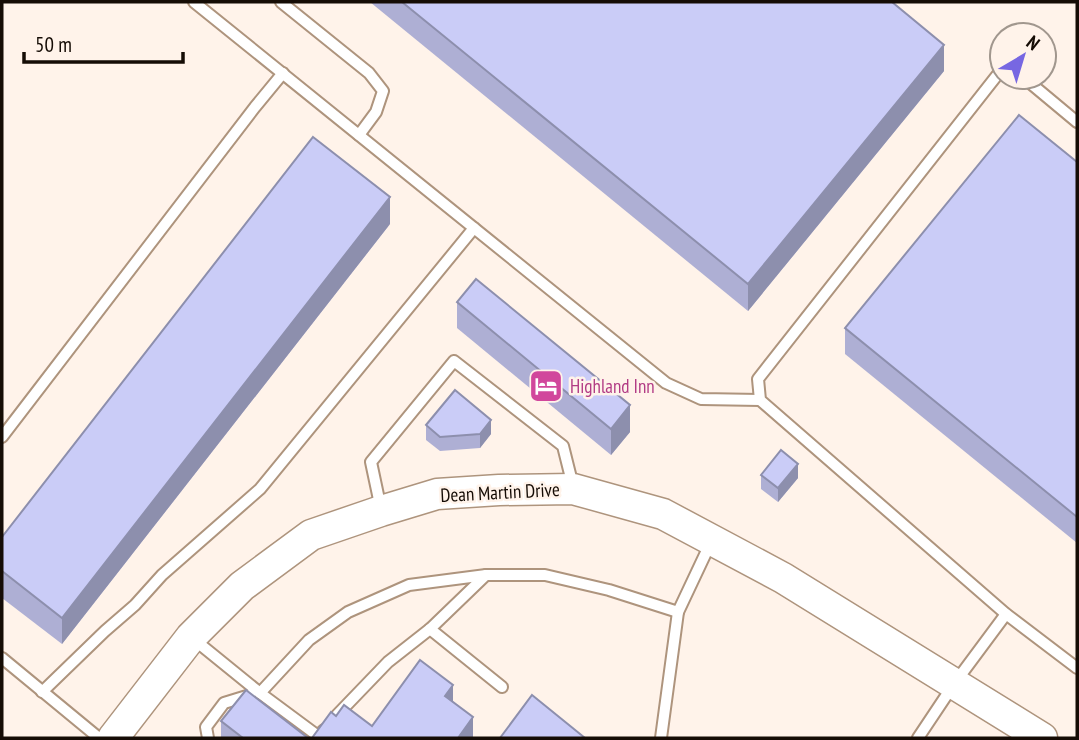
<svg xmlns="http://www.w3.org/2000/svg" width="1079" height="740" font-family="'PT Sans Narrow',sans-serif">
	<style>
		.lines { fill: none; stroke-linecap: round; stroke-linejoin: round }
		.lane-casing { stroke: #ae947d; stroke-width: 14 }
		.secondary-casing { stroke: #ae947d; stroke-width: 33 }
		.lane { stroke: #fff; stroke-width: 10 }
		.secondary { stroke: #fff; stroke-width: 30 }
		.wall { fill: #aeafd4 }
		.shaded-wall { fill: #8d8fad }
		.building { fill: #caccf7; stroke: #8d8fad; stroke-width: 2 }
		.labels { text-anchor: middle; dominant-baseline: central; stroke-width: 5; stroke-linejoin: round; paint-order: stroke }
		.hotel-label { font-size: 19px; fill: #b23c85; stroke: #fff3ea; text-anchor: start }
		.street-label { font-size: 19px; fill: #150c05; stroke: #fff3ea }
	</style>
	<rect width="100%" height="100%" fill="#fff3ea"/>
	<g class="lines">
		<g class="lane-casing">
			<g id="lane">
				<polyline points="194,2 666,383 701,399 760,400"/>
				<polyline points="281,2 369,73 383,91 376,112 359,135"/>
				<polyline points="1002,69 758,379 760,400 1006,614 1077,668"/>
				<polyline points="1023,77 1077,122"/>
				<polyline points="2,437 255,107 283,73"/>
				<polyline points="381,509 371,462 454,361 563,446 573,486"/>
				<polyline points="430,629 502,687"/>
				<polyline points="191,637 260,693"/>
				<polyline points="2,658 99,738"/>
				<polyline points="42,692 105,631 135,605 162,575 260,489 474,228"/>
				<polyline points="337,715 388,662 430,629 486,575"/>
				<polyline points="324,730 318,736 260,693 309,640 348,612 409,585 486,575 545,575 609,590 678,612 711,542"/>
				<polyline points="208,738 206,727 224,703 250,695"/>
				<polyline points="661,738 678,612"/>
				<polyline points="918,738 954,684 1006,614"/>
			</g>
		</g>
		<g class="secondary-casing">
			<polyline id="secondary" points="113,738 191,637 242,586 311,535 381,511 437,494 499,490 573,489 663,514 783,578 1042,738"/>
		</g>
		<use href="#lane" class="lane"/>
		<use href="#secondary" class="secondary"/>
	</g>
	<g class="wall">
		<polygon points="370,2 892,2 944,71 748,311"/>
		<polygon points="1077,162 1077,543 845,354 845,328"/>
		<polygon points="390,224 62,644 2,598 2,537"/>
		<polygon points="457,302 630,432 611,455 457,328"/>
		<polygon points="426,425 491,434 480,448 440,451 426,440"/>
		<polygon points="761,475 798,478 778,502 761,489"/>
		<polygon points="221,721 308,738 221,738"/>
	</g>
	<g class="shaded-wall">
		<polygon points="944,45 944,71 748,311 748,284"/>
		<polygon points="390,197 390,224 62,644 62,618"/>
		<polygon points="630,405 630,432 611,455 611,429"/>
		<polygon points="491,420 491,434 480,448 480,434"/>
		<polygon points="798,464 798,478 778,502 778,488"/>
		<polygon points="453,685 453,708 445,696"/>
		<polygon points="473,717 473,738 458,738"/>
	</g>
	<g class="building">
		<polygon points="402,2 892,2 944,45 748,284"/>
		<polygon points="1019,115 1077,162 1077,517 845,328"/>
		<polygon points="313,137 390,197 62,618 2,571 2,537"/>
		<polygon points="476,279 630,405 611,429 457,302"/>
		<polygon points="455,390 491,420 480,434 440,437 426,425"/>
		<polygon points="781,450 798,464 778,488 761,475"/>
		<polygon points="420,660 453,685 445,696 473,717 458,738 312,738 331,712 336,716 344,705 372,726"/>
		<polygon points="246,690 308,738 243,738 221,721"/>
		<polygon points="532,695 585,738 500,738"/>
	</g>
	<defs>
		<g id="hotel-square" transform="scale(1.75)"><rect x="-9" y="-9" width="18" height="18" rx="4" fill="#d1479c" stroke="#fff3ea"/><path d="M-6-4.5h1.5V1H6V5H4.5V3h-9V5H-6ZM-4 0a1.8 1.8 0 1 1 3.6 0ZM.5 0V-2.5h3Q6-2.5 6 0Z" fill="#fff"/></g>
	</defs>
	<g fill-rule="evenodd">
		<use href="#hotel-square" x="546" y="386"/>
	</g>
	<g class="labels">
		<g class="hotel-label">
			<text x="570" y="386">Highland Inn</text>
		</g>
		<g class="street-label">
			<text transform="translate(500 492) rotate(-3)">Dean Martin Drive</text>
		</g>
	</g>
	<rect width="1079" height="740" fill="none" stroke="#150c05" stroke-width="7"/>
	<g transform="translate(1023 56) rotate(38)"><circle r="33" fill="#fff3ea" stroke="#a1978e" stroke-width="2"/>
	<path d="M0-5L12 26L0 18L-12 26Z" fill="#7767e2"/>
	<text y="-10" font-size="19" font-weight="bold" text-anchor="middle" fill="#150c05">N</text>
	</g>
	<path d="M24 52v10h159v-10" fill="none" stroke="#150c05" stroke-width="3.5"/>
	<text x="35" y="52" font-size="21" fill="#150c05" stroke="#fff3ea" stroke-width="5" paint-order="stroke">50 m</text>
</svg>
